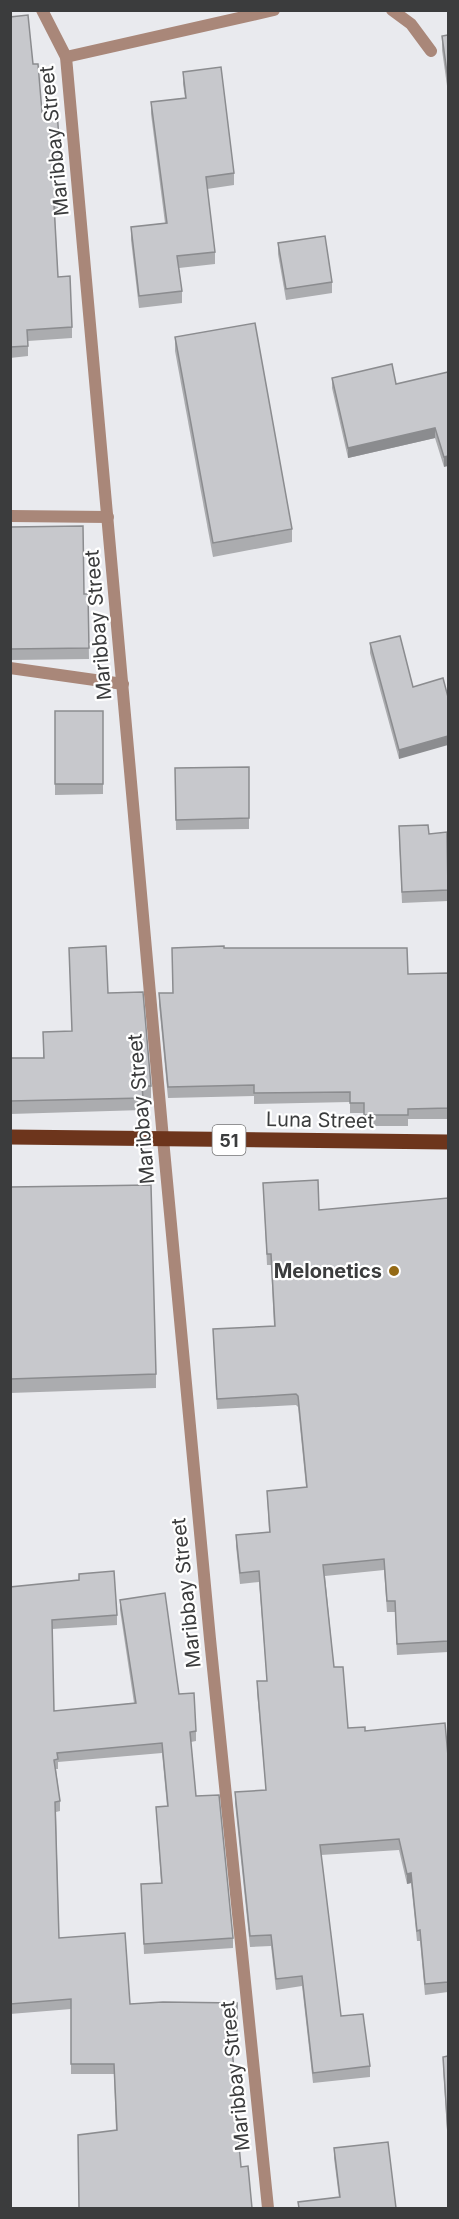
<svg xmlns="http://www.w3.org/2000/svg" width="459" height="2219" font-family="Inter,sans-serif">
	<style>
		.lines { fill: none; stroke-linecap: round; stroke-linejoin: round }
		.minor { stroke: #a98779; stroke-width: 12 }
		.tertiary { stroke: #a98779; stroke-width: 12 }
		.primary { stroke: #6d351c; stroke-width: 15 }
		.wall { fill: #abacaf }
		.shaded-wall { fill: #8b8c8f }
		.building { fill: #c7c8cc; stroke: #8b8c8f; stroke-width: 1.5 }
		.poi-dot { fill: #946914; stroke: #fff; stroke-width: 2 }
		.labels { text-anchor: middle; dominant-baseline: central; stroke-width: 4.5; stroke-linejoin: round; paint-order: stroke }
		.shield { fill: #fff; stroke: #767677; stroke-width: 1.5 }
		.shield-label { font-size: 18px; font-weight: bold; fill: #3b3c3d }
		.street-label { font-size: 20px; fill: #3b3c3d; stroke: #fff }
		.poi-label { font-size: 20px; font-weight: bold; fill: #3b3c3d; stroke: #fff; text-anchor: end }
	</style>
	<rect width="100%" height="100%" fill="#e9eaee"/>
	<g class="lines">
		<g class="minor">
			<polyline points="42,10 66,57 163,1139"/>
			<polyline points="392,10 411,24 431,51"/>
			<polyline points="66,57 274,10"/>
			<polyline points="10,516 108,517"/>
			<polyline points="10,668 123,684"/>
		</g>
		<polyline class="tertiary" points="163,1139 210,1639 268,2208"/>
		<polyline class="primary" points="10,1137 448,1142"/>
	</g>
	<g class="wall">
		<polygon points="10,17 33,64 42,112 60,153 60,164 55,164 58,204 58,215 55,216 58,277 72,327 72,338 28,341 28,356 10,358"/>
		<polygon points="448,35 448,93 442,50 442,36"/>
		<polygon points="183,72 234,173 234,185 207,189 215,252 215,264 179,268 182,291 182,303 139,308 131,240 131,227 165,223 151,114 151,102 185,98 183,84"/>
		<polygon points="278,243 332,282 332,293 286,300 278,254"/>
		<polygon points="175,337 292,529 292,542 213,557 175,351"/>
		<polygon points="448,372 444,467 435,438 348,458 332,388 332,378 396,384"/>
		<polygon points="10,527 84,594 88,594 89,659 10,660"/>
		<polygon points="370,643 413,687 399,759 370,653"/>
		<polygon points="55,711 103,711 103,794 55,795"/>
		<polygon points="249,767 249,829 176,830 175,768"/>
		<polygon points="429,834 448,861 448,901 402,903 399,837"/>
		<polygon points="69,948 108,993 151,1086 151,1098 143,1098 143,1110 10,1114 10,1058 43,1058 43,1032 72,1031"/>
		<polygon points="224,948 408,974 448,973 448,1119 408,1119 408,1126 364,1126 364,1113 350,1113 350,1102 254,1104 254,1096 168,1098 159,1004 159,993 173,993"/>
		<polygon points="263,1183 319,1210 448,1198 448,1652 397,1655 395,1612 387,1612 384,1570 325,1576 334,1667 348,1728 365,1731 448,1756 448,1992 425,1995 420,1941 417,1941 411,1883 407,1884 399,1850 321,1855 341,2016 370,2066 370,2077 313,2083 302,1986 276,1990 271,1946 250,1947 235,1803 235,1792 266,1790 257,1692 257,1681 267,1681 259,1582 240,1584 236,1546 236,1535 269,1532 267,1491 306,1487 298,1407 296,1405 217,1409 213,1329 274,1326 271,1265 267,1265"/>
		<polygon points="10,1187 156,1374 156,1388 10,1393"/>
		<polygon points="79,1574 117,1615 117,1625 52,1629 54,1711 134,1703 120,1610 120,1600 179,1694 196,1731 196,1741 191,1742 196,1796 233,1938 233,1948 144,1954 141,1884 161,1883 156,1807 167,1806 162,1753 58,1762 58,1769 56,1769 60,1801 60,1811 56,1812 59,1938 130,2004 237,2003 237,2049 232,2049 237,2100 237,2110 236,2110 241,2167 252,2208 116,2131 114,2074 71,2074 71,2009 10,2014 10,1587 79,1580"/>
		<polygon points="448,2056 448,2144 443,2067 443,2057"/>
		<polygon points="334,2148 396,2208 298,2208 298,2202 339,2198 334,2158"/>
	</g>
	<g class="shaded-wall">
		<polygon points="435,428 435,438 348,458 348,448"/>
		<polygon points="448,456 448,466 444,467 444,457"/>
		<polygon points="448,736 448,745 399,759 399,750"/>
		<polygon points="411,1873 411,1883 407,1884 407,1874"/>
	</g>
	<g class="building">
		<polygon points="28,15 33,64 38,64 42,112 57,111 60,153 53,153 58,204 54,205 58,277 70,276 72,327 27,330 28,346 10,347 10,17"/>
		<polygon points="448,35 448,80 442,36"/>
		<polygon points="221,67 234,173 206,177 215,252 177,256 182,291 139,296 131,227 167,223 151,102 186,98 183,72"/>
		<polygon points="325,236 332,282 286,289 278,243"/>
		<polygon points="255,323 292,529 213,543 175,337"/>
		<polygon points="392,364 396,384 448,372 448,456 444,457 435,428 348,448 332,378"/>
		<polygon points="83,526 84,594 88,594 89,648 10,649 10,527"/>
		<polygon points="400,636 413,687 443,678 448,697 448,736 399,750 370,643"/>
		<rect x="55" y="711" width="48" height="73"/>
		<polygon points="249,767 249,818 176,820 175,768"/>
		<polygon points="428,825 429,834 447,832 448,890 402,892 399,826"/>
		<polygon points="106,946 108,993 143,992 151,1086 142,1086 143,1098 10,1101 10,1058 44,1058 43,1032 72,1031 69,948"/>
		<polygon points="224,946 224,948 407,948 408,974 448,973 448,1108 408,1109 408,1115 364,1115 364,1103 350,1103 350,1092 254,1093 254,1085 168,1087 159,993 173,993 172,948"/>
		<polygon points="318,1180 319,1210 448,1198 448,1641 397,1644 395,1601 387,1601 384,1559 323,1565 334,1667 343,1667 348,1728 365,1727 365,1731 445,1723 448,1756 448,1982 425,1984 420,1930 417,1931 411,1873 407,1874 399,1839 320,1845 341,2016 363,2014 370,2066 313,2073 302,1976 276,1979 271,1935 250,1936 235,1792 266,1790 257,1681 267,1681 259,1571 240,1573 236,1535 270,1532 267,1491 307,1487 298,1396 296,1394 217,1399 213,1329 275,1326 271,1254 267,1254 263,1183"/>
		<polygon points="151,1185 156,1374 10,1379 10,1187"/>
		<polygon points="114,1571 117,1615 52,1620 54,1711 136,1703 120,1600 165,1593 179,1694 194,1693 196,1731 190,1732 196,1796 219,1795 233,1938 144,1944 141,1884 162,1883 156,1807 168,1806 162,1743 57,1753 58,1759 54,1760 60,1801 55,1802 59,1938 125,1933 130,2004 163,2002 237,2003 237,2039 231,2039 237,2100 235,2100 241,2167 248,2166 252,2208 79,2208 78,2135 117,2130 114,2064 71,2064 71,1999 10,2004 10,1587 79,1580 79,1574"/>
		<polygon points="448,2056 448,2134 443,2057"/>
		<polygon points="388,2142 396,2208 299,2208 298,2202 340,2197 334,2148"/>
	</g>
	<circle class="poi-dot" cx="394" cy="1271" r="6"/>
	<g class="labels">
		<rect class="shield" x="212.5" y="1125" width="33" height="30" rx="4.5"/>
		<g class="shield-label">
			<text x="229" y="1140">51</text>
		</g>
		<g class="street-label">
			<text transform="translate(54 141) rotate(-96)">Maribbay Street</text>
			<text transform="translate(98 625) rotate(-95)">Maribbay Street</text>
			<text transform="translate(141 1109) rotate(-95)">Maribbay Street</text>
			<text transform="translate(320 1120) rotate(1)">Luna Street</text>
			<text transform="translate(186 1593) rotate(-96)">Maribbay Street</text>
			<text transform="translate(235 2076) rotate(-96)">Maribbay Street</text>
		</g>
		<g class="poi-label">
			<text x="382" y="1271">Melonetics</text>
		</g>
	</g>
	<rect width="459" height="2219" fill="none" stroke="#3b3c3d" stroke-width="24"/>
</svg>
